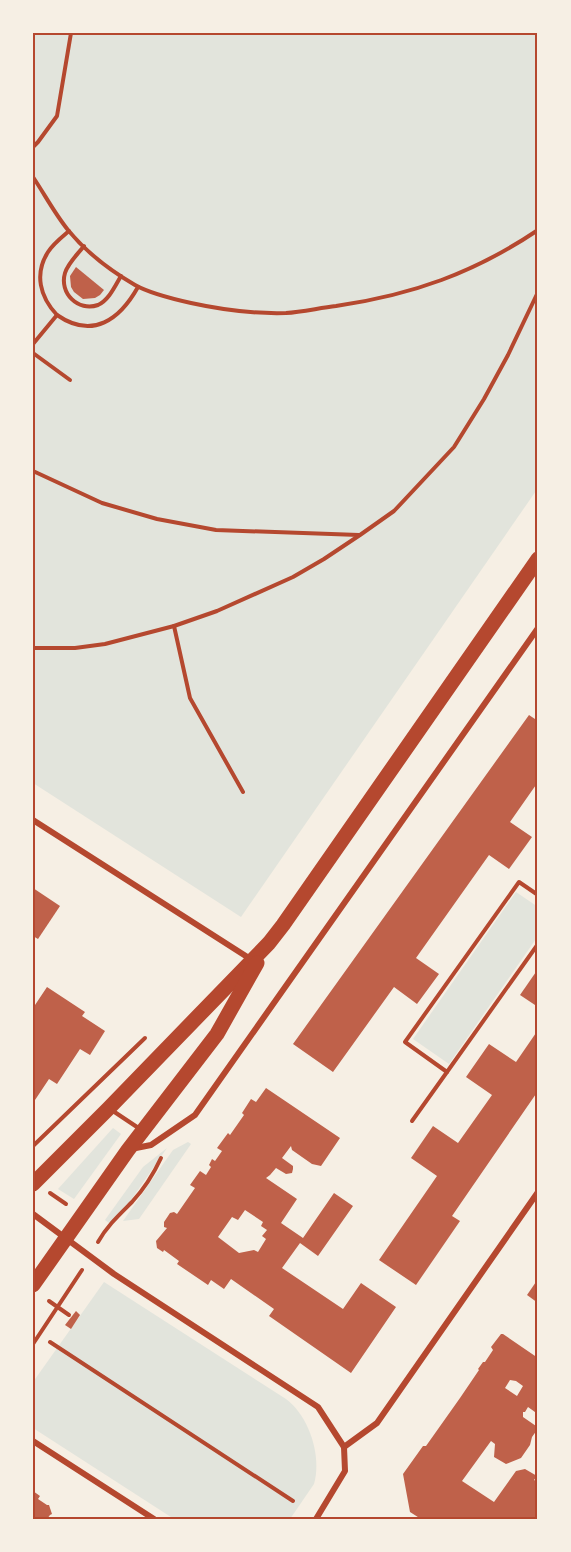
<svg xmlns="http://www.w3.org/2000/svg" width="571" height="1552" font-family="'Source Serif 4',serif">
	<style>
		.green { fill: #e2e4dc }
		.building { fill: #bf614a; fill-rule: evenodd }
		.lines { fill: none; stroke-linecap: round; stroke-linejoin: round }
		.path { stroke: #b5482f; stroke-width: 4 }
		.service { stroke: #b5482f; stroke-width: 4.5 }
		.minor { stroke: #b5482f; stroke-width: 6 }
		.primary { stroke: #b5482f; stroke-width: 15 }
		.neatline { fill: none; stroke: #b5482f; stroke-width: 2 }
	</style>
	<rect width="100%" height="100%" fill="#f6efe4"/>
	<g class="green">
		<polygon points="33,33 538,33 538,488 241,917 33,783"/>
		<polygon points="516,892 538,907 538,936 449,1064 413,1039"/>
		<polygon points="113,1128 121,1134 74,1199 58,1189"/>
		<polygon points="188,1142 191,1144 139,1219 123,1221 173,1150"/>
		<polygon points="167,1148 122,1213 109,1223 105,1220 143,1167"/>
		<path d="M104 1282 286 1399C309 1416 322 1456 314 1484L290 1519H174L33 1428V1382Z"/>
	</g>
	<g class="building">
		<polygon points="76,267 104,290 100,295 95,298 83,299 74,292 71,287 70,276"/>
		<polygon points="529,715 538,721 538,782 510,822 532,837 509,869 489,855 416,958 439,974 417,1004 394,987 333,1072 293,1044"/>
		<polygon points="33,888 60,906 38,939 33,936"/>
		<polygon points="538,969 538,1007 520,995"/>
		<polygon points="47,987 85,1012 82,1016 105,1031 90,1055 80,1049 57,1084 49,1079 33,1103 33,1008"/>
		<polygon points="538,1030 538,1091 452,1216 460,1221 416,1285 379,1260 437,1176 411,1158 433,1126 458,1143 492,1095 466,1077 489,1044 516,1062"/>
		<path d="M266 1088 340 1138 321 1166 312 1164 292 1150 291 1146 282 1158 293 1166V1169L292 1173 286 1174 276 1168 270 1175 266 1178 297 1199 281 1223 303 1238 334 1193 353 1206 318 1256 300 1243 282 1268 343 1309 361 1283 396 1307 351 1373 269 1316 274 1309 231 1279 224 1289 211 1280 208 1285 177 1264 179 1261 164 1250 163 1252 157 1248 156 1241 167 1228 164 1227V1222L170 1213 174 1212 177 1214 195 1188 190 1185 200 1171 206 1175 211 1167 209 1165 212 1159 215 1161 222 1151 217 1148 228 1133 230 1135 244 1115 242 1113 251 1099 256 1102ZM245 1210 263 1222 261 1226 267 1230 262 1236 266 1239 258 1252 254 1250 239 1253 218 1237 232 1217 238 1220Z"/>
		<polygon points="538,1279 538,1303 527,1295"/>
		<polygon points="76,1311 80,1315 71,1329 65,1325"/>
		<path d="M501 1334H503L538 1358V1408L535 1412 528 1407 525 1412H523V1417L536 1426 537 1430 532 1437 530 1445 521 1458 506 1464 494 1457 495 1444 491 1441 462 1481 494 1502 516 1471 525 1469 537 1476 534 1480 538 1482 536 1484 538 1485V1519H421L410 1512 403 1474 423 1446H426L460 1398 479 1370 478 1369 483 1362H485L493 1350 491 1347ZM510 1380 516 1381 523 1386 517 1396 505 1388Z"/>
		<polygon points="33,1491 40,1496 38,1499 47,1505 49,1505 52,1514 50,1515 47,1519 33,1519"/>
	</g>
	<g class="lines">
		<g class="path">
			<polyline points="33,147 38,142 57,116 71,33"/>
			<path d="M33 177C45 195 55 214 68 230 86 252 111 271 135 285 151 294 173 299 191 303 223 310 254 314 286 313 302 312 319 308 336 306 412 295 474 273 538 230"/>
			<path d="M84 246C77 255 68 263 65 273 59 293 78 312 98 305 109 300 115 286 121 276"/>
			<path d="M57 315C40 297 34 274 48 252 53 244 62 237 69 231"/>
			<path d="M33 344 57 315C93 340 120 319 138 287"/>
			<polyline points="33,353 70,380"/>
			<polyline points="33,471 102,503 157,519 216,530 359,535"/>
			<polyline points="174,626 190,698 243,792"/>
			<polyline points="33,648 75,648 105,644 174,626 217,611 293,577 324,559 360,535 394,511 454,447 484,399 508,355 538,292"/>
			<polyline points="538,895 519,882 405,1042 447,1072 538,944"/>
			<polyline points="412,1121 447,1072"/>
			<polyline points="33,1146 145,1038"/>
			<polyline points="50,1193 66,1204"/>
			<path d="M98 1242C107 1226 119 1215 132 1202 144 1189 154 1173 161 1158"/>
			<polyline points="49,1301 69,1315"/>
			<polyline points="50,1342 293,1501"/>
			<polyline points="33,1344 82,1270"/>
		</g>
		<polyline class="service" points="110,1109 140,1129"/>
		<g class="minor">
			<polyline points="33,820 252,960"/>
			<polyline points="131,1149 151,1145 195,1115 538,628"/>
			<polyline points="33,1214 114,1274 318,1407 344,1447 345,1471 316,1519"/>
			<polyline points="33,1441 154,1519"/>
			<polyline points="344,1447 377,1423 538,1192"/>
		</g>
		<g class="primary">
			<polyline points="33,1184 109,1108 269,943 283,925 538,559"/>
			<polyline points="33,1285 128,1150 217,1034 257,963"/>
		</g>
	</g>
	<rect width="571" height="1552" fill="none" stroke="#f6efe4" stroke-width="69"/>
	<rect x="34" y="34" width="502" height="1484" class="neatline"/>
</svg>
